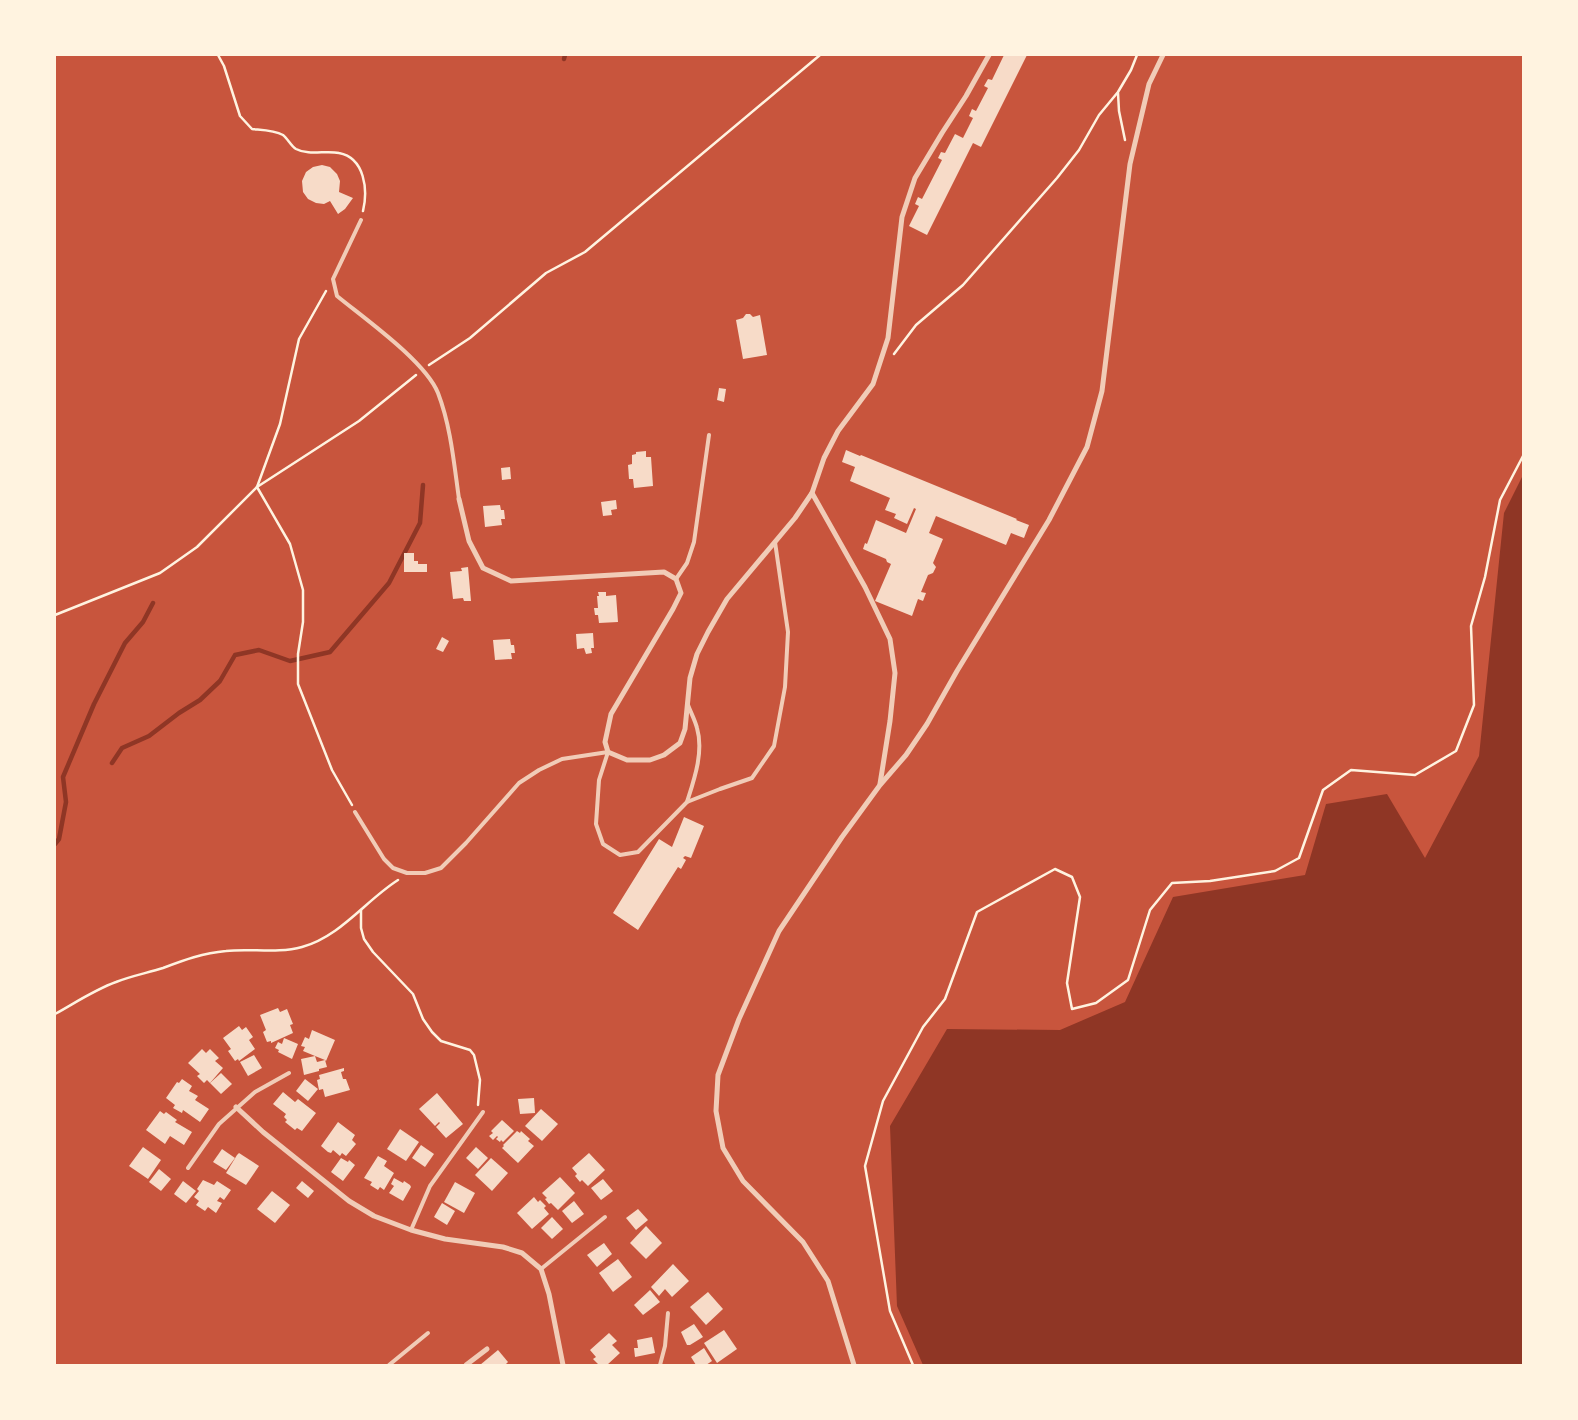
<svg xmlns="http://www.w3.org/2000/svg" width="1578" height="1420" font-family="Rubik,sans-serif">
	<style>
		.water { fill: #8f3625 }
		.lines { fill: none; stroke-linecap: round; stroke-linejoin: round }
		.stream { stroke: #8f3625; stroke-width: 4.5 }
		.building { fill: #f7dbc8; fill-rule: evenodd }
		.path { stroke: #fff3e0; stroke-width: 2.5 }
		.service { stroke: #f1ccb7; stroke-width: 4 }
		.minor { stroke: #f1ccb7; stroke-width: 5 }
	</style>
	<rect width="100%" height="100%" fill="#c8553d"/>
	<polygon class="water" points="1523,475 1523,1365 923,1365 897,1306 890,1126 947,1029 1060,1030 1125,1002 1173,897 1305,875 1326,804 1387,794 1425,858 1479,756 1504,513"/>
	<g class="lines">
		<g class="stream">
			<polyline points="564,59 565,55"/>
			<polyline points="112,763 122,748 149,736 179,713 200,700 220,681 235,655 259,650 290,661 330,652 389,583 420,523 423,485"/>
			<polyline points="55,844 59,839 66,802 63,777 94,704 125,643 143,622 153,603"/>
		</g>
	</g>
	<g class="building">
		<polygon points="1004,55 1027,55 981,147 973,143 927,235 909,226 919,206 915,204 918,197 922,199 942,160 938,158 941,152 945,153 955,134 963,138 973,118 969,116 972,109 976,111 988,88 984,86 988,79 992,80"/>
		<polygon points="322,165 330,167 337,174 340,181 339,192 353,198 345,209 338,214 330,201 324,204 316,203 308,199 303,192 302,181 306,172 313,167"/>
		<polygon points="746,314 750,314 753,317 760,315 767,355 743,359 736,320 743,318"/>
		<polygon points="719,388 726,389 724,402 717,400"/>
		<polygon points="846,450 860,456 861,455 1017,519 1016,520 1029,525 1024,538 1011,533 1006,545 936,516 929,533 943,539 933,563 936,567 933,573 928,575 921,592 926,593 923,601 918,599 912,616 875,601 891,564 887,562 886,559 863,549 865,543 867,544 876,520 906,533 916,509 914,508 907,524 894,518 896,514 885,510 890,498 850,481 855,467 842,462"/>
		<polygon points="646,451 646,457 651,457 653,486 634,488 633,479 629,479 628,465 632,464 632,455 636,454 636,452"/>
		<polygon points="510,467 511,479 502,480 501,468"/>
		<polygon points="616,500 617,509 611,510 612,515 603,516 601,502"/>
		<polygon points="500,505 501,510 504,510 505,519 501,519 502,525 485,527 483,506"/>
		<polygon points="404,553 414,553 414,561 418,561 418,564 427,564 427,572 404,572"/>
		<polygon points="468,567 471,601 464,601 463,598 453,599 450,572 462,571 461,568"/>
		<polygon points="598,592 606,592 606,596 616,595 618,622 599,623 598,615 595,615 594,608 598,608 597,596 599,596"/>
		<polygon points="593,633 594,648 591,648 592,653 586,654 584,648 577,649 576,634"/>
		<polygon points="442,637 449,641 443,652 436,649"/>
		<polygon points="510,639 511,645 514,645 515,653 511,653 512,659 495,660 493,640"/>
		<polygon points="684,817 704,826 691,858 685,856 683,858 686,860 681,869 678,867 638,930 613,913 659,839 672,847"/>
		<polygon points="278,1008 280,1012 287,1009 293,1024 290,1025 293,1033 271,1043 271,1041 267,1042 263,1032 266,1030 260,1015"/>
		<polygon points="239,1026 242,1030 246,1027 253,1037 249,1040 255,1049 239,1061 238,1059 235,1061 228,1051 231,1049 223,1038"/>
		<path d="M312 1030 335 1040 326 1061 325 1060 327 1067 319 1069V1071L304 1075 301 1059 315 1056 303 1051 305 1047 301 1046 305 1037 309 1039ZM315 1056 325 1060 317 1062Z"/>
		<polygon points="284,1038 298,1044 292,1059 278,1052 279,1050 275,1048 278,1042 282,1044"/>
		<polygon points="202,1049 206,1053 210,1049 219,1058 215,1061 223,1068 210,1083 207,1080 204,1083 197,1076 200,1074 188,1063"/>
		<polygon points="254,1055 262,1068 248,1076 240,1062"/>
		<polygon points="344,1068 344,1071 341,1072 343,1079 346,1079 350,1090 325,1097 323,1089 319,1090 317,1080 320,1079 319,1075"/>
		<polygon points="221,1073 232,1084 221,1094 210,1083"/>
		<polygon points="182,1079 192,1086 189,1091 198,1096 195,1100 209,1109 200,1122 183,1110 182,1113 173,1108 175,1105 166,1098 177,1082 179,1083"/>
		<polygon points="305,1079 318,1089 308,1101 296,1091"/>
		<polygon points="283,1092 295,1102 298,1099 316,1113 302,1131 297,1128 295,1130 285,1122 287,1120 284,1117 286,1114 273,1104"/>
		<polygon points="437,1093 463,1124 446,1138 436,1127 440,1123 439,1122 435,1126 419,1109"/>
		<polygon points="534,1098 535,1113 520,1114 518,1099"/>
		<polygon points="541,1109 558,1124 542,1141 525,1126"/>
		<polygon points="160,1111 164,1114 166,1112 177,1120 175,1122 192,1132 184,1145 170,1136 165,1144 146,1130"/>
		<polygon points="502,1120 514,1131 503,1142 501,1140 500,1142 496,1139 498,1137 497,1136 493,1140 489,1136 493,1133 491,1131"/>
		<polygon points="338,1122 355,1135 352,1140 356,1144 346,1156 342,1153 340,1156 333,1150 331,1153 328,1152 321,1146"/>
		<polygon points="400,1129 419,1142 406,1161 387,1149"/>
		<polygon points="517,1131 520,1133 521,1131 530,1139 528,1141 534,1146 518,1163 502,1148 504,1146 503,1145"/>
		<polygon points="421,1145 434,1154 425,1167 412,1158"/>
		<polygon points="143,1147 161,1160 148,1179 129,1166"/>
		<polygon points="476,1147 488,1158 478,1169 466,1158"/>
		<polygon points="222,1149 235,1158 226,1170 213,1162"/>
		<polygon points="239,1153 259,1166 246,1185 226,1173 237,1155"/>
		<polygon points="589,1153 605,1170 588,1186 582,1180 580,1182 575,1176 577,1174 572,1168"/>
		<polygon points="378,1156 387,1161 384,1166 394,1173 384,1190 380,1187 378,1190 370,1185 372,1182 364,1178"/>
		<polygon points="341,1158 348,1162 349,1160 355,1165 343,1181 331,1172"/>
		<polygon points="491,1158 508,1173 492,1191 475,1175"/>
		<polygon points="159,1169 171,1179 161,1191 149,1182"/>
		<polygon points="560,1177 575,1193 558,1210 551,1203 549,1204 545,1199 547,1198 542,1193"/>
		<polygon points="394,1178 403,1183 404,1181 410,1185 411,1187 403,1201 389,1193 394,1186 391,1184"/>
		<polygon points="603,1179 613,1191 601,1200 591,1188"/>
		<polygon points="203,1180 214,1185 217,1181 231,1190 224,1200 220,1197 217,1201 222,1203 216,1213 208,1207 205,1211 196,1205 199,1201 194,1197 199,1191 197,1189"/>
		<polygon points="183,1181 196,1191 186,1203 174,1194"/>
		<polygon points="302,1181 314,1191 308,1198 296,1188"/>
		<polygon points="455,1182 475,1193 464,1213 444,1202"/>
		<polygon points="272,1191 290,1205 275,1223 257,1209"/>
		<polygon points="534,1197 538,1202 540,1200 546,1206 544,1208 549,1214 532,1229 517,1213"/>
		<polygon points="574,1201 584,1214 572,1223 562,1211"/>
		<polygon points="442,1203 455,1211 447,1225 434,1217"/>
		<polygon points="638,1209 648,1220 636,1230 626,1218"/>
		<polygon points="552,1217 563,1229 552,1239 541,1228"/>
		<polygon points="646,1226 662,1243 646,1259 630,1243"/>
		<polygon points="604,1243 612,1254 597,1267 587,1255"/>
		<polygon points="618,1259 632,1277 613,1292 599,1273"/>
		<polygon points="673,1264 689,1281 672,1297 665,1289 659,1296 651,1287"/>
		<polygon points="650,1290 660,1302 643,1315 634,1305"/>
		<polygon points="708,1292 723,1309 706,1325 690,1307"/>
		<polygon points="694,1324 703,1337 690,1345 687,1345 681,1332"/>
		<polygon points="724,1330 737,1349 717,1363 704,1343"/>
		<polygon points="609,1333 617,1341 612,1345 620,1353 607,1365 599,1365 593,1359 596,1357 590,1350"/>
		<polygon points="652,1337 655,1353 635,1357 634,1348 638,1348 637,1340"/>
		<polygon points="704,1348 712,1361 706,1365 696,1365 691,1357"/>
		<polygon points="498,1350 508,1362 505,1365 480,1365"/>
	</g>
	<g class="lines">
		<g class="path">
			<path d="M218 55 224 66 240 116 252 129C262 130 274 130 283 135 288 139 291 146 296 149 309 156 326 150 339 153 365 158 368 190 363 211"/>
			<polyline points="1118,93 1119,111 1125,140"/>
			<polyline points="326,291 299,339 280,424 257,487 290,544 303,590 303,622 298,654 298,684 332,770 352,805"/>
			<polyline points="894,354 916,325 963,285 1057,178 1079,150 1099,115 1118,92 1131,70 1137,55"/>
			<polyline points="429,365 470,338 546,273 585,252 820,55"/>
			<polyline points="55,615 160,573 197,547 257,487 359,421 416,375"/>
			<polyline points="361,910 361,928 364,939 373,952 413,994 423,1019 432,1032 441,1041 470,1050 474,1055 480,1080 478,1105"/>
			<path d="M55 1014C75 1003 94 990 116 982 131 976 147 973 163 968 184 960 203 953 226 951 250 948 277 954 302 947 341 936 365 901 398 880"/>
			<polyline points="913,1365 890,1311 865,1166 883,1101 923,1027 945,999 977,912 1055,869 1072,877 1080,897 1067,983 1072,1009 1096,1003 1128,980 1150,910 1172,883 1210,881 1275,871 1299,858 1323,790 1351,770 1415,775 1456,751 1474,705 1471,626 1485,577 1500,500 1523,456"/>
		</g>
		<g class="service">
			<path d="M361 220 333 279 337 296C365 319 425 361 438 393 451 427 454 464 459 499"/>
			<polyline points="676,579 687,563 694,542 709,435"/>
			<path d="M687 802C694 780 704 752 697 728 695 720 691 713 688 705"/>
			<polyline points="355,812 384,859 393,868 407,873 425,873 441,868 466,843 519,783 539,770 562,759 608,752 599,780 596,824 603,844 620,855 638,852 687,802 720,789 752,778 774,746 785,687 788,632 775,542"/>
			<polyline points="188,1168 219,1124 255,1092 289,1073"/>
			<polyline points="411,1230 430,1186 483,1112"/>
			<polyline points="541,1269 605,1217"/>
			<polyline points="389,1365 428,1333"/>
			<polyline points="660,1365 665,1346 668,1313"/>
		</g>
		<g class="minor">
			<polyline points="812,493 865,587 890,639 895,673 890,721 880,784"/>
			<polyline points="459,499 469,541 483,568 511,581 664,572 676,579 681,593 673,609 611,714 605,742 608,752 627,760 650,760 664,755 680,743 685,729 690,678 697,654 708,632 727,599 795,518 812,493 824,458 838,431 873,384 888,338 902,217 915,178 942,133 966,96 989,55"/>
			<polyline points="236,1107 263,1132 349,1201 374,1216 411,1230 445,1239 503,1247 522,1253 541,1269 549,1294 563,1365"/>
			<polyline points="466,1365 487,1349"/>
			<polyline points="854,1365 828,1281 803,1242 743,1181 723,1148 716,1111 718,1075 739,1019 779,931 842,837 880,785 906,755 927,724 957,671 1049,520 1087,447 1102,391 1130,164 1149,84 1163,55"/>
		</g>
	</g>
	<rect width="1578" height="1420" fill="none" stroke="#fff3e0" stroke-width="112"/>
</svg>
